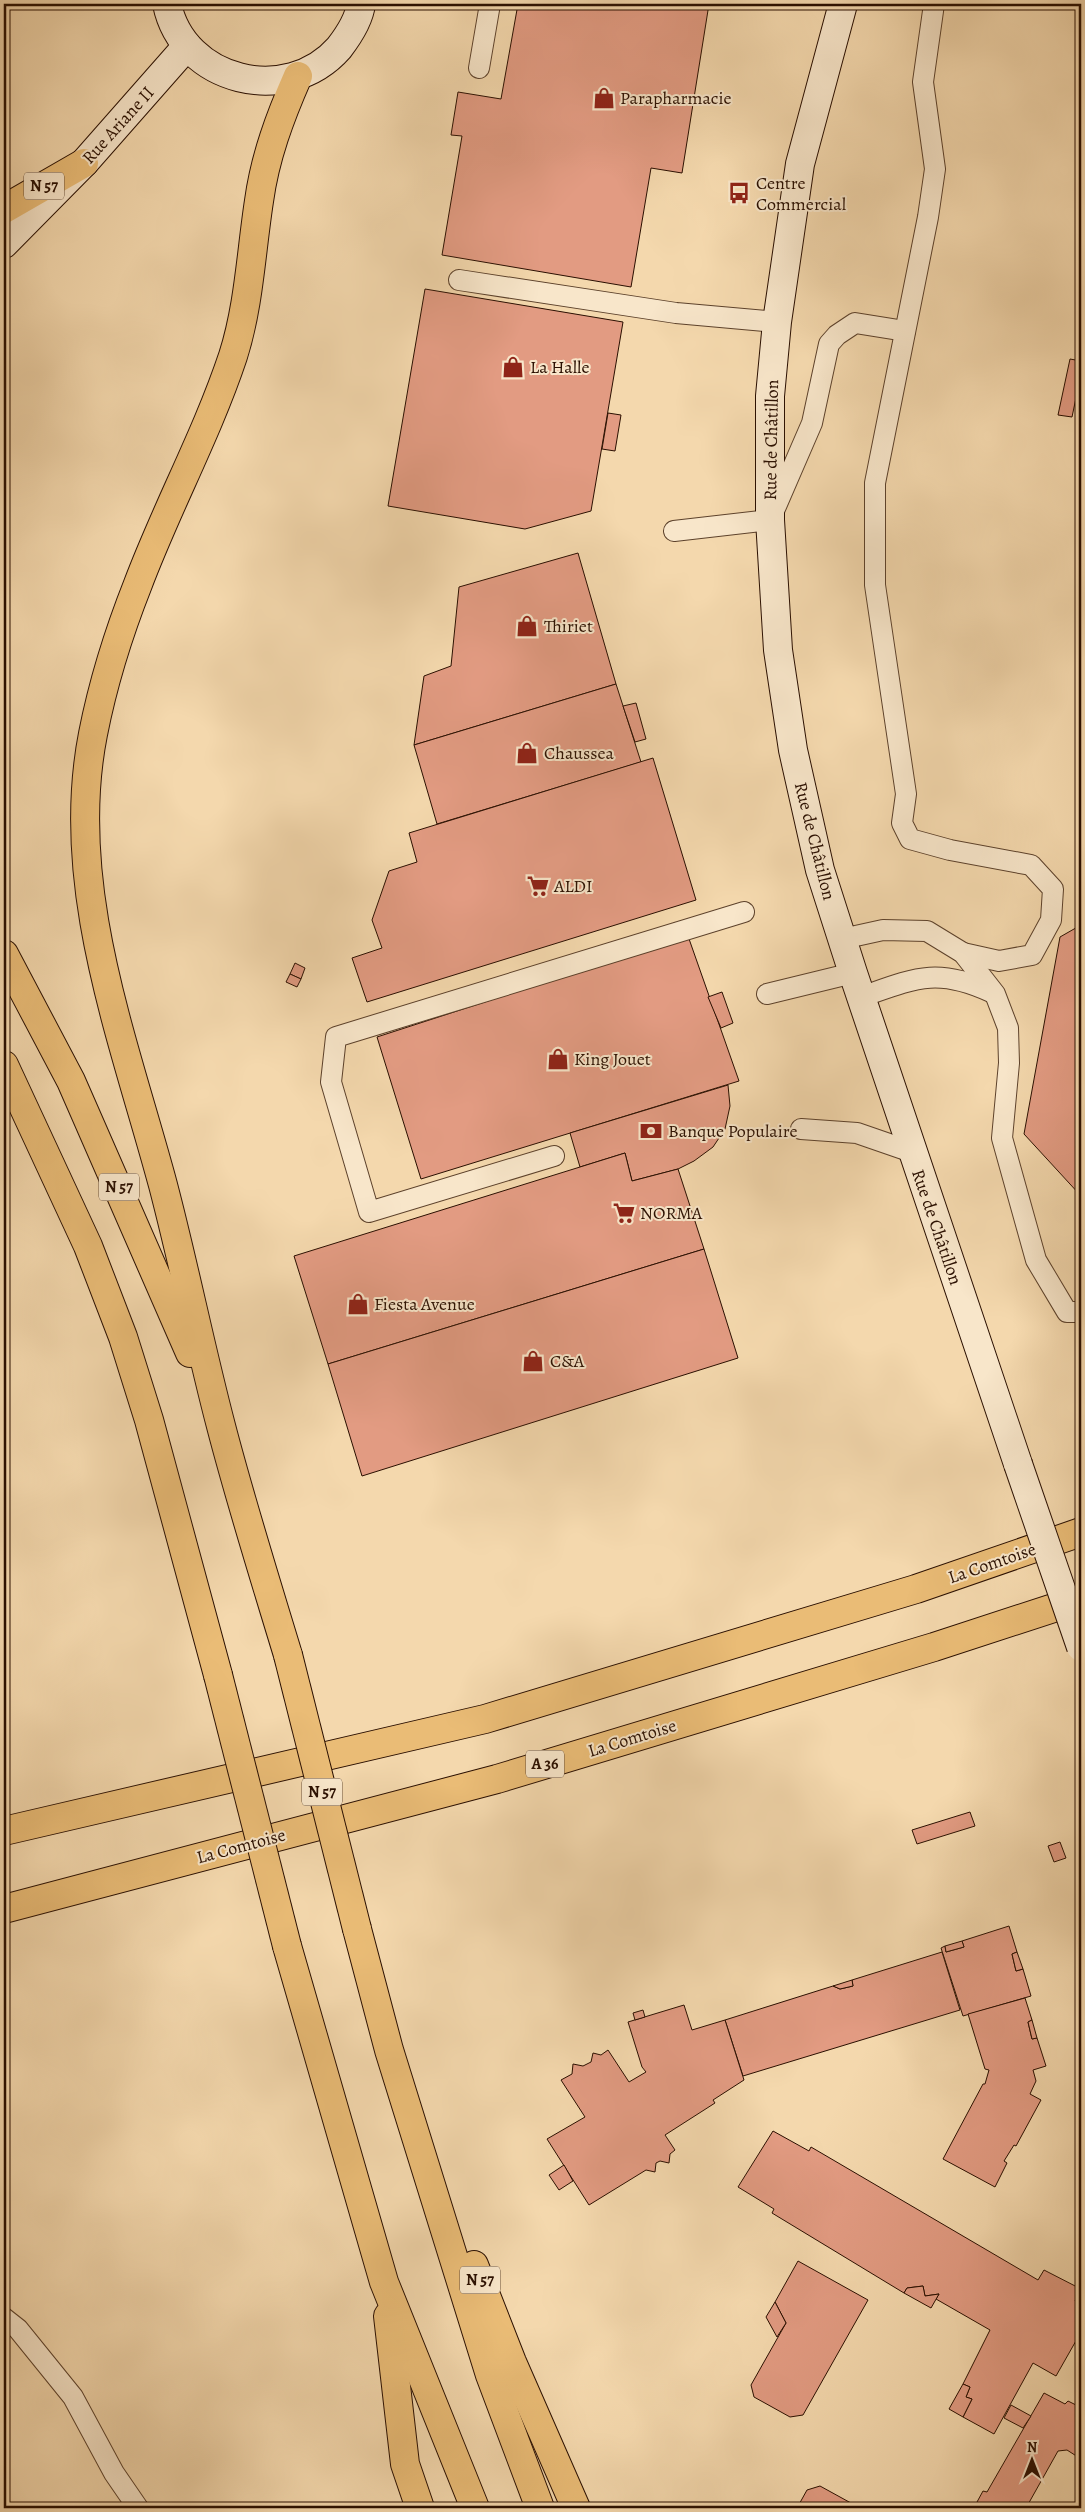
<svg xmlns="http://www.w3.org/2000/svg" width="1085" height="2512" font-family="Alegreya,serif">
	<style>
		.building { fill: #e29b82; stroke: #2a0f00 }
		.lines { fill: none; stroke-linecap: round; stroke-linejoin: round }
		.lane-casing { stroke: #5c412b; stroke-width: 22 }
		.secondary-casing { stroke: #2a0f00; stroke-width: 30 }
		.highway-casing { stroke: #2a0f00; stroke-width: 30 }
		.lane { stroke: #f8e6ca; stroke-width: 20 }
		.secondary { stroke: #f8e6ca; stroke-width: 28 }
		.highway { stroke: #eabc76; stroke-width: 28 }
		.secondary-bridge-casing { stroke: #2a0f00; stroke-width: 30; stroke-linecap: butt }
		.highway-bridge-casing { stroke: #2a0f00; stroke-width: 30; stroke-linecap: butt }
		.secondary-bridge { stroke: #f8e6ca; stroke-width: 28 }
		.highway-bridge { stroke: #eabc76; stroke-width: 28 }
		.labels { text-anchor: middle; dominant-baseline: central; stroke-width: 4; stroke-linejoin: round; paint-order: stroke }
		.shield { fill: #f8e6ca; stroke: #68503d; stroke-width: 1 }
		.shield-label { font-size: 16px; font-weight: bold; fill: #2a0f00 }
		.poi-label { font-size: 18px; fill: #2a0f00; stroke: #f8e6ca; text-anchor: start }
		.street-label { font-size: 18px; fill: #2a0f00; stroke: #f8e6ca }
	</style>
	<rect width="100%" height="100%" fill="#f4d8ad"/>
	<filter id="stains"><feTurbulence type="fractalNoise" baseFrequency=".004" numOctaves="4"/><feColorMatrix values="0 0 0 0 .2 0 0 0 0 .09 0 0 0 0 .02 0 0 0 .5 -.17"/></filter>
	<radialGradient id="worn" r=".72"><stop offset=".6" stop-color="#630" stop-opacity="0"/><stop offset="1" stop-color="#630" stop-opacity=".3"/></radialGradient>
	<g class="building">
		<polygon points="518,4 709,4 682,173 651,168 631,287 442,255 462,136 451,135 458,92 501,99"/>
		<polygon points="425,289 623,322 591,511 525,529 388,506"/>
		<polygon points="1070,359 1081,361 1081,374 1072,417 1058,415"/>
		<polygon points="608,413 621,415 615,451 602,449"/>
		<polygon points="578,553 616,684 414,745 424,676 451,666 459,587"/>
		<polygon points="616,684 641,762 437,824 414,745"/>
		<polygon points="636,703 646,739 635,742 623,706"/>
		<polygon points="653,758 696,900 367,1002 352,958 382,948 372,920 389,871 417,862 409,833"/>
		<polygon points="1081,925 1081,1196 1024,1134 1060,937"/>
		<polygon points="688,936 739,1081 421,1179 377,1037"/>
		<polygon points="295,963 305,968 301,979 290,974"/>
		<polygon points="290,974 301,979 297,987 286,982"/>
		<polygon points="722,992 733,1023 721,1028 708,997"/>
		<polygon points="728,1085 730,1106 725,1129 713,1147 694,1161 678,1169 632,1181 625,1153 580,1167 570,1133"/>
		<polygon points="625,1153 632,1181 678,1169 704,1249 328,1364 294,1256"/>
		<polygon points="704,1249 738,1358 362,1476 328,1364"/>
		<polygon points="970,1812 975,1826 917,1844 912,1830"/>
		<polygon points="1060,1842 1066,1858 1054,1862 1048,1846"/>
		<polygon points="1009,1926 1017,1952 1012,1954 1016,1971 1023,1969 1031,1996 963,2016 941,1948 945,1946 946,1952 964,1947 962,1941"/>
		<polygon points="962,1941 964,1947 946,1952 945,1946"/>
		<polygon points="942,1952 960,2010 743,2076 725,2020 833,1986 840,1989 853,1986 852,1980"/>
		<polygon points="1017,1952 1023,1969 1016,1971 1012,1954"/>
		<polygon points="852,1980 853,1986 840,1989 833,1986"/>
		<polygon points="1025,1998 1032,2020 1028,2022 1032,2039 1037,2038 1046,2066 1033,2070 1036,2081 1030,2094 1041,2100 1016,2146 1014,2145 1004,2161 1007,2163 995,2187 943,2159 983,2084 985,2084 989,2070 985,2069 968,2014"/>
		<polygon points="684,2005 692,2030 725,2020 744,2080 713,2100 715,2103 665,2135 675,2150 670,2154 669,2163 660,2161 656,2163 655,2172 646,2170 589,2205 547,2139 585,2117 561,2080 572,2074 573,2064 583,2066 591,2062 593,2053 601,2055 608,2050 629,2082 646,2072 642,2067 628,2022"/>
		<polygon points="643,2010 645,2017 635,2020 633,2013"/>
		<polygon points="1032,2020 1037,2038 1032,2039 1028,2022"/>
		<polygon points="773,2131 809,2151 811,2147 1038,2280 1044,2270 1081,2289 1075,2301 1081,2304 1081,2332 1056,2376 1033,2363 994,2434 963,2417 972,2399 966,2397 970,2387 963,2384 990,2330 936,2299 939,2294 925,2296 923,2286 907,2288 904,2293 772,2213 774,2209 738,2187"/>
		<polygon points="564,2165 573,2181 559,2190 549,2175"/>
		<polygon points="798,2261 868,2300 803,2415 790,2417 754,2397 751,2385 786,2323 775,2302"/>
		<polygon points="923,2286 925,2296 939,2294 931,2308 904,2293 907,2288"/>
		<polygon points="775,2302 786,2323 777,2337 766,2317"/>
		<polygon points="963,2384 970,2387 966,2397 972,2399 963,2417 949,2409"/>
		<polygon points="1044,2393 1065,2404 1068,2401 1078,2406 1077,2411 1081,2414 1081,2459 1067,2450 1058,2451 1026,2508 977,2508 980,2504 977,2502 983,2491 987,2492"/>
		<polygon points="1011,2405 1031,2416 1023,2428 1004,2418"/>
		<polygon points="820,2486 860,2508 797,2508 807,2490"/>
	</g>
	<g class="lines">
		<g class="lane-casing">
			<g id="lane">
				<polyline points="934,4 923,82 935,169 928,217 875,483 875,585 906,794 902,823 910,839 950,850 1031,865 1053,889 1051,920 1032,955 999,961 963,953"/>
				<polyline points="479,68 490,4"/>
				<polyline points="459,280 676,313 777,322"/>
				<polyline points="674,531 770,520 812,423 829,344 837,335 855,323 905,331"/>
				<polyline points="842,939 883,930 927,931 963,953 995,994 1008,1028 1009,1063 1002,1138 1036,1260 1067,1312 1081,1312"/>
				<polyline points="767,994 853,973"/>
				<path d="M861 997C915 978 937 967 991 992"/>
				<polyline points="801,1129 857,1133 912,1152"/>
				<polyline points="554,1156 369,1212 331,1082 336,1037 744,912"/>
				<polyline points="4,2318 18,2329 73,2397 114,2473 138,2508"/>
			</g>
		</g>
		<g class="secondary-casing">
			<g id="secondary">
				<path d="M167 4C183 82 287 107 339 48 349 35 359 20 361 4"/>
				<polyline points="843,4 800,164 777,322 770,396 770,520 778,650 793,750 820,870 853,973 1018,1464"/>
				<polyline points="4,244 84,163 187,46"/>
			</g>
		</g>
		<g class="highway-casing">
			<g id="highway">
				<polyline points="4,209 84,163"/>
				<polyline points="4,954 71,1081 190,1353"/>
				<polyline points="4,1065 88,1246 123,1337 149,1420 218,1675"/>
				<path d="M288 1655C265 1579 241 1503 221 1426 200 1346 184 1265 163 1185 124 1040 63 886 93 734 103 683 119 632 138 584 167 507 207 434 233 356 249 306 251 253 259 201 265 157 280 117 298 76"/>
				<polyline points="4,1831 485,1719 916,1589 1081,1532"/>
				<polyline points="4,1909 497,1779 934,1647 1081,1599"/>
				<polyline points="357,1929 389,2050 490,2375 540,2508"/>
				<polyline points="287,1946 384,2282 475,2508"/>
				<polyline points="474,2265 512,2362 576,2508"/>
				<polyline points="388,2316 405,2464 420,2508"/>
			</g>
		</g>
		<use href="#lane" class="lane"/>
		<use href="#secondary" class="secondary"/>
		<use href="#highway" class="highway"/>
		<g class="secondary-bridge-casing">
			<polyline id="secondary-bridge" points="1018,1464 1081,1647"/>
		</g>
		<g class="highway-bridge-casing">
			<g id="highway-bridge">
				<polyline points="288,1655 357,1929"/>
				<polyline points="218,1675 287,1946"/>
			</g>
		</g>
		<use href="#secondary-bridge" class="secondary-bridge"/>
		<use href="#highway-bridge" class="highway-bridge"/>
	</g>
	<defs>
		<g id="shop-bare" transform="scale(1.725)"><path d="M-5-2.5h2.3a2.7 3.5 0 0 1 5.4 0H5L5.5 6h-11ZM-1.5-2.5h3a1.5 2.3 0 0 0-3 0Z" fill="#8f2418" stroke="#f8e6ca" stroke-width="2.5" paint-order="stroke"/></g>
		<g id="bus-bare" transform="scale(1.725)"><path d="M-5-6H5V4H4V6H2V4H-2V6H-4V4H-5ZM-3.5-4V0h7V-4ZM-3.5 1.2v1.5H-2V1.2ZM2 1.2v1.5H3.5V1.2Z" fill="#8f2418" stroke="#f8e6ca" stroke-width="2.5" paint-order="stroke"/></g>
		<g id="supermarket-bare" transform="scale(1.725)"><path d="M-6-5.5h2.5l.6 2H6L4.5 2H-2.5L-4.4-4H-6ZM-1.5 3.2a1.3 1.3 0 1 0 .1 0ZM3 3.2a1.3 1.3 0 1 0 .1 0Z" fill="#8f2418" stroke="#f8e6ca" stroke-width="2.5" paint-order="stroke"/></g>
		<g id="bank-bare" transform="scale(1.725)"><path d="M-6-4H6V4H-6ZM0-2.3a2.3 2.3 0 1 0 0 4.6a2.3 2.3 0 1 0 0-4.6Z" fill="#8f2418" stroke="#f8e6ca" stroke-width="2.5" paint-order="stroke"/></g>
	</defs>
	<g fill-rule="evenodd">
		<use href="#shop-bare" x="604" y="98"/>
		<use href="#bus-bare" x="739" y="193"/>
		<use href="#shop-bare" x="513" y="367"/>
		<use href="#shop-bare" x="527" y="626"/>
		<use href="#shop-bare" x="527" y="753"/>
		<use href="#supermarket-bare" x="538" y="886"/>
		<use href="#shop-bare" x="558" y="1059"/>
		<use href="#bank-bare" x="651" y="1131"/>
		<use href="#supermarket-bare" x="624" y="1213"/>
		<use href="#shop-bare" x="358" y="1304"/>
		<use href="#shop-bare" x="533" y="1361"/>
	</g>
	<g class="labels">
		<g class="shield">
			<rect x="24" y="172.5" width="40" height="27" rx="4"/>
			<rect x="99" y="1173.5" width="40" height="27" rx="4"/>
			<rect x="526" y="1750.5" width="38" height="27" rx="4"/>
			<rect x="302" y="1778.5" width="40" height="27" rx="4"/>
			<rect x="460" y="2266.5" width="40" height="27" rx="4"/>
		</g>
		<g class="shield-label">
			<text x="44" y="186">N 57</text>
			<text x="119" y="1187">N 57</text>
			<text x="545" y="1764">A 36</text>
			<text x="322" y="1792">N 57</text>
			<text x="480" y="2280">N 57</text>
		</g>
		<g class="poi-label">
			<text x="620" y="98">Parapharmacie</text>
			<text x="756" y="183">Centre<tspan x="756" dy="21">Commercial</tspan></text>
			<text x="530" y="367">La Halle</text>
			<text x="544" y="626">Thiriet</text>
			<text x="544" y="753">Chaussea</text>
			<text x="554" y="886">ALDI</text>
			<text x="574" y="1059">King Jouet</text>
			<text x="668" y="1131">Banque Populaire</text>
			<text x="640" y="1213">NORMA</text>
			<text x="374" y="1304">Fiesta Avenue</text>
			<text x="550" y="1361">C&amp;A</text>
		</g>
		<g class="street-label">
			<text transform="translate(118 125) rotate(-48)">Rue Ariane II</text>
			<text transform="translate(771 440) rotate(-89)">Rue de Châtillon</text>
			<text transform="translate(815 841) rotate(76)">Rue de Châtillon</text>
			<text transform="translate(937 1227) rotate(71)">Rue de Châtillon</text>
			<text transform="translate(992 1563) rotate(-19)">La Comtoise</text>
			<text transform="translate(632 1738) rotate(-17)">La Comtoise</text>
			<text transform="translate(241 1846) rotate(-15)">La Comtoise</text>
		</g>
	</g>
	<rect width="1085" height="2512" fill="none" stroke="#f4d8ad" stroke-width="20"/>
	<rect x="5" y="5" width="1075" height="2502" fill="none" stroke="#2a0f00" stroke-width="2.5"/>
	<rect x="10" y="10" width="1065" height="2492" fill="none" stroke="#2a0f00"/>
	<g transform="translate(1032 2460)" stroke="#f8e6ca" stroke-width="4" paint-order="stroke">
	<path d="M0-4L9 19L0 12L-9 19Z" fill="#2a0f00"/>
	<text y="-8" font-size="14" font-weight="bold" text-anchor="middle" fill="#2a0f00">N</text>
	</g>
	<rect width="100%" height="100%" filter="url(#stains)"/>
	<rect width="100%" height="100%" fill="url(#worn)"/>
</svg>
